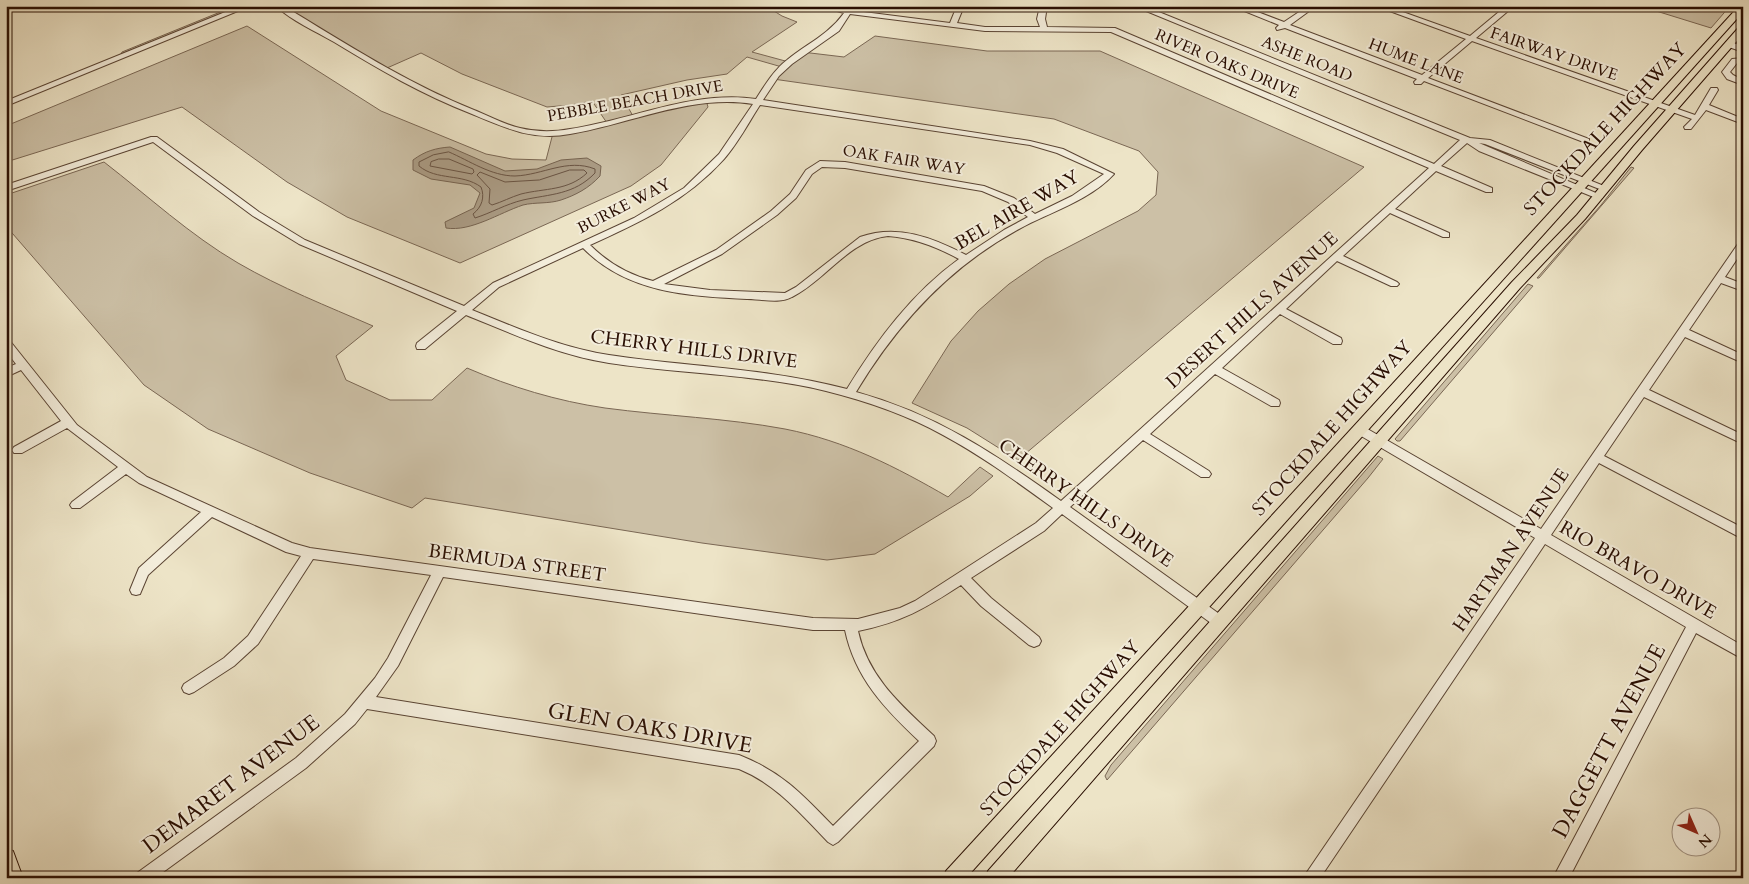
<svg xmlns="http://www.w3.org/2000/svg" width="1749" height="884" font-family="Cardo,serif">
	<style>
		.green { fill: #ccc0a6; stroke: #7a6754 }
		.water { fill: #aa9b84; stroke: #766350 }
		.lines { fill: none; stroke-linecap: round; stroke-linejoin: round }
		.shore { stroke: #6a5443; stroke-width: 1 }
		.minor-casing { stroke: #5a4433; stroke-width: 2 }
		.major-casing { stroke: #290e02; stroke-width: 2 }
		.minor { fill: #f3eddb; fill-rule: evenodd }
		.major { fill: #ede4c7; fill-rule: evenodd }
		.labels { text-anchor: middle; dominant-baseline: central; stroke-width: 4; stroke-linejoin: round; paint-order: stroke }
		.far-street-label { font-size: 16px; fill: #290e02; stroke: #f3eddb }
		.street-label { font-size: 19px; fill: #290e02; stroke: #f3eddb }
		.near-street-label { font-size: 22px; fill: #290e02; stroke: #f3eddb }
	</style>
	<rect width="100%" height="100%" fill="#ede4c7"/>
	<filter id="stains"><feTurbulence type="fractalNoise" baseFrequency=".004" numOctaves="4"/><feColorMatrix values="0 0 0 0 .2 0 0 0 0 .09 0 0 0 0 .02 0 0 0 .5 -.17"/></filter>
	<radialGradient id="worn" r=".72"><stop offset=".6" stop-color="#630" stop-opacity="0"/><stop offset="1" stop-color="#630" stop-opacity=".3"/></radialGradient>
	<g class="green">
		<polygon points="235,6 242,6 121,54 122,52"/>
		<polygon points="281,6 766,6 782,16 797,22 752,52 789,62 802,52 844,57 875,36 987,51 1100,51 1364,167 1018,460 967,428 912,403 951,341 978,311 1009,284 1045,259 1138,211 1156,195 1158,172 1139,151 1054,119 773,79 782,67 747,57 727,74 687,80 621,95 633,116 706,100 708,107 661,165 631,186 460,263 347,217 287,182 182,107 6,162 6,126 247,26 381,111 486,154 512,159 546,160 553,133 607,123 592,101 571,105 547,107 462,74 421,53 387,68"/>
		<polygon points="1640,6 1730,6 1711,28"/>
		<path d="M104 162C148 196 190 235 238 263 281 288 327 306 373 326L336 356 346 380 390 400H432L467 368C511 387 557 401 605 408 665 416 726 418 785 429 846 441 896 467 948 497L980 467 993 476 970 496 875 554 827 560 702 543 425 498 412 508 310 473 208 429 144 385 6 226V195Z"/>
		<polygon points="1631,167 1634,168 1539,278 1537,278 1601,205"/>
		<polygon points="1528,284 1533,286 1400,441 1397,441 1395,439"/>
		<polygon points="1378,456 1383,459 1368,478 1107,780 1105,776 1111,765"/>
	</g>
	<path class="water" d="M450 147 505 171 537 169 561 160 587 158 601 166 600 176C589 188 576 195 561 200 549 204 535 202 523 205 499 213 471 232 446 228L445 222 474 208 480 193 470 185 431 179 413 170V160C425 151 436 148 450 147Z"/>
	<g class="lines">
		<g class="shore">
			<path d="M449 152C470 161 491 176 515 176 543 175 567 158 595 169V173C574 195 550 194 523 200 506 204 491 213 475 218L473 214C482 207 485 197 481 187 462 173 437 181 419 166V162L433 155Z"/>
			<polygon points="439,159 449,159 473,169 474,172 472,174 430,166 431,162"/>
			<path d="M570 170H584L587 173C568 191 545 188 521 194 511 197 502 202 492 205L489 203 490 189 477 175 480 172 505 182 539 180Z"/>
		</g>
		<g class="minor-casing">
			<g id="minor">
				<polygon points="240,6 250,6 6,106 6,101"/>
				<path d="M276 6H284C346 44 407 83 474 110 489 116 505 125 520 128 536 132 554 132 570 129 632 120 692 90 756 99 765 85 774 70 787 60 808 43 828 35 844 13L820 6H833L848 10 950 23 957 6H964L957 23 985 27H1040L1037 19 1040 6H1047L1045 19 1047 27 1115 28 1434 164 1460 140 1134 6H1144L1470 138 1490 140 1609 188 1608 190H1602L1485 144 1479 143 1603 196 1602 198H1596L1479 151 1467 143 1441 166 1492 188V192H1486L1436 171 1395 209 1449 233V237H1443L1390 213 1343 256 1397 282 1399 284 1397 286H1391L1337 261 1286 309 1341 338 1342 341 1341 344H1333L1280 314 1222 368 1279 400 1280 403 1279 406H1271L1215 374 1150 434 1209 471 1211 474 1209 477H1201L1143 440 1070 507 1225 618 1227 622 1225 626 1220 628 1215 626 1062 514 1044 531 971 578 991 598 1039 637 1041 641 1039 645 1034 647 1029 645 981 606 961 585C924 609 902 622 858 631 868 677 901 705 934 736L936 741 934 746 838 842 833 845 828 842C801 814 776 784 739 769L367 709 355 724 306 768 155 878H134L137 873 296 758 345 714 375 678 388 658 431 575 313 559 258 644 234 666 194 692 189 694 184 692 182 688 184 684 224 658 248 636 301 556 286 552 212 517 148 575 140 594 136 595 132 594 130 590 139 568 201 512 139 483 126 474 80 508H72L70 505 72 502 118 467 67 428 22 453H14L12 450 14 447 61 421 21 370 6 377V368L16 364 6 351V340L10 341 77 425 147 477 292 543 310 548 813 618 858 619 900 608 915 601 1036 523 1053 508C1017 482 982 456 943 435 907 415 866 401 826 391 755 374 681 374 609 363 558 355 513 334 466 315L425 349H417L416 346 417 343 457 311 299 244 253 216 153 142 6 191V185L151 137H157L259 212 305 240 464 306 493 283 634 218 684 188 719 154 753 104C691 94 630 124 570 134 533 141 505 128 472 114 421 94 380 70 334 42 315 31 292 21 276 6ZM850 14 985 31 1111 32 1429 168 1061 501C995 454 936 414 856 392 897 324 949 267 1019 229 1050 212 1089 201 1114 174L1063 149 1030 141 763 100 779 76 792 64 839 31ZM760 105 1030 145 1057 153 1104 174 1072 196 1035 214 1014 198 984 186 845 162 820 161 806 170 790 194 771 211 716 250 653 281C629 275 608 263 590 245 641 222 686 201 724 159 738 143 749 122 760 105ZM822 167 845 168 982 191 1008 202 1028 217 1004 230 966 255C932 237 897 224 860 237L796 287 785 293 710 290 664 284 722 254 777 215 796 198 812 174ZM888 236C914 238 937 247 959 259 912 293 877 340 847 389 769 368 688 367 609 355 561 348 517 328 472 310L499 287 583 248C627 293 688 296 747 299 761 299 780 304 792 297 826 280 849 240 888 236ZM443 577 813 630H845C855 678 885 709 919 741L833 826C802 794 782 772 739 755L376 697 398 666Z"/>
				<polygon points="1232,6 1242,6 1284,22 1308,6 1316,6 1290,25 1422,75 1466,39 1376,6 1386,6 1470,36 1506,6 1514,6 1476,38 1695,115 1711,88 1717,88 1718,90 1709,105 1743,119 1743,124 1706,110 1691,129 1685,129 1684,127 1692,119 1472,41 1428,78 1589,139 1589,143 1586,143 1424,81 1421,84 1415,84 1414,82 1417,79 1285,28 1277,30 1276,28 1279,25"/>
				<polygon points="1726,42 1732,42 1743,47 1743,52 1726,46"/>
				<polygon points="1743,58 1743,62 1737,63 1730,72 1733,75 1743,80 1743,85 1727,79 1722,72 1732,59"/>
				<polygon points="1743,240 1743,250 1725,277 1743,284 1743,291 1721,283 1689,330 1743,355 1743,363 1685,337 1649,390 1743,435 1743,444 1644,397 1604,456 1743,528 1743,539 1599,463 1551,535 1743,646 1743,659 1696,633 1569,878 1553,878 1686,627 1545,544 1320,878 1303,878 1535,538 1356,433 1354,430 1356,427 1364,427 1541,529 1740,241"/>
			</g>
		</g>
		<g class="major-casing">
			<g id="major">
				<polygon points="1739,6 1743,6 1743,12 966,878 944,878 946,871"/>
				<polygon points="1743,25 1743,34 1642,150 1585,219 1520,288 1008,878 986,878 988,871 1512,282 1577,215 1634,146 1740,26"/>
				<polygon points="6,849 13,851 23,878 6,878"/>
			</g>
		</g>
		<use href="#minor" class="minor"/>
		<use href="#major" class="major"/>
	</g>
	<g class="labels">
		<g class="far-street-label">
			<text transform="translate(1554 54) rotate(19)">FAIRWAY DRIVE</text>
			<text transform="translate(1307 59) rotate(22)">ASHE ROAD</text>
			<text transform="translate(1416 61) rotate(21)">HUME LANE</text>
			<text transform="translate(1227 64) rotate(23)">RIVER OAKS DRIVE</text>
			<text transform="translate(635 101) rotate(-10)">PEBBLE BEACH DRIVE</text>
			<text transform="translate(904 160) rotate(9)">OAK FAIR WAY</text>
			<text transform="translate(624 206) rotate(-27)">BURKE WAY</text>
		</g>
		<g class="street-label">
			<text transform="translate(1605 129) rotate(-47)">STOCKDALE HIGHWAY</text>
			<text transform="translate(1017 210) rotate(-30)">BEL AIRE WAY</text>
			<text transform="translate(1252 310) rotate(-42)">DESERT HILLS AVENUE</text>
			<text transform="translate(694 349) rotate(7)">CHERRY HILLS DRIVE</text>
			<text transform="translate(1332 428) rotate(-48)">STOCKDALE HIGHWAY</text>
			<text transform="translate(1086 503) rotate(35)">CHERRY HILLS DRIVE</text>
			<text transform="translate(1511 550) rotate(-56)">HARTMAN AVENUE</text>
			<text transform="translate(517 563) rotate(8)">BERMUDA STREET</text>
			<text transform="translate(1638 570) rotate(30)">RIO BRAVO DRIVE</text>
			<text transform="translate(1060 728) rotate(-48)">STOCKDALE HIGHWAY</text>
		</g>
		<g class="near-street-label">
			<text transform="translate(650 728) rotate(10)">GLEN OAKS DRIVE</text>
			<text transform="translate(1609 741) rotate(-62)">DAGGETT AVENUE</text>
			<text transform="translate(231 784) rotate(-37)">DEMARET AVENUE</text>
		</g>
	</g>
	<rect width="1749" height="884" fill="none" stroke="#ede4c7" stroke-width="25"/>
	<rect x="8" y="8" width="1734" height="869" fill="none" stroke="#290e02" stroke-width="2.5"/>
	<rect x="12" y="12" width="1724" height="859" fill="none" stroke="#290e02"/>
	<g transform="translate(1696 832) rotate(135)"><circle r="24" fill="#f3eddb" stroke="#a29484"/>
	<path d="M0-4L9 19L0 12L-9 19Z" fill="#8f2418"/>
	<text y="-8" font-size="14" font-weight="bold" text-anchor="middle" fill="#290e02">N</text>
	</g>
	<rect width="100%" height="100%" filter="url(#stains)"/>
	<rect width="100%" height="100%" fill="url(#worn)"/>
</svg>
